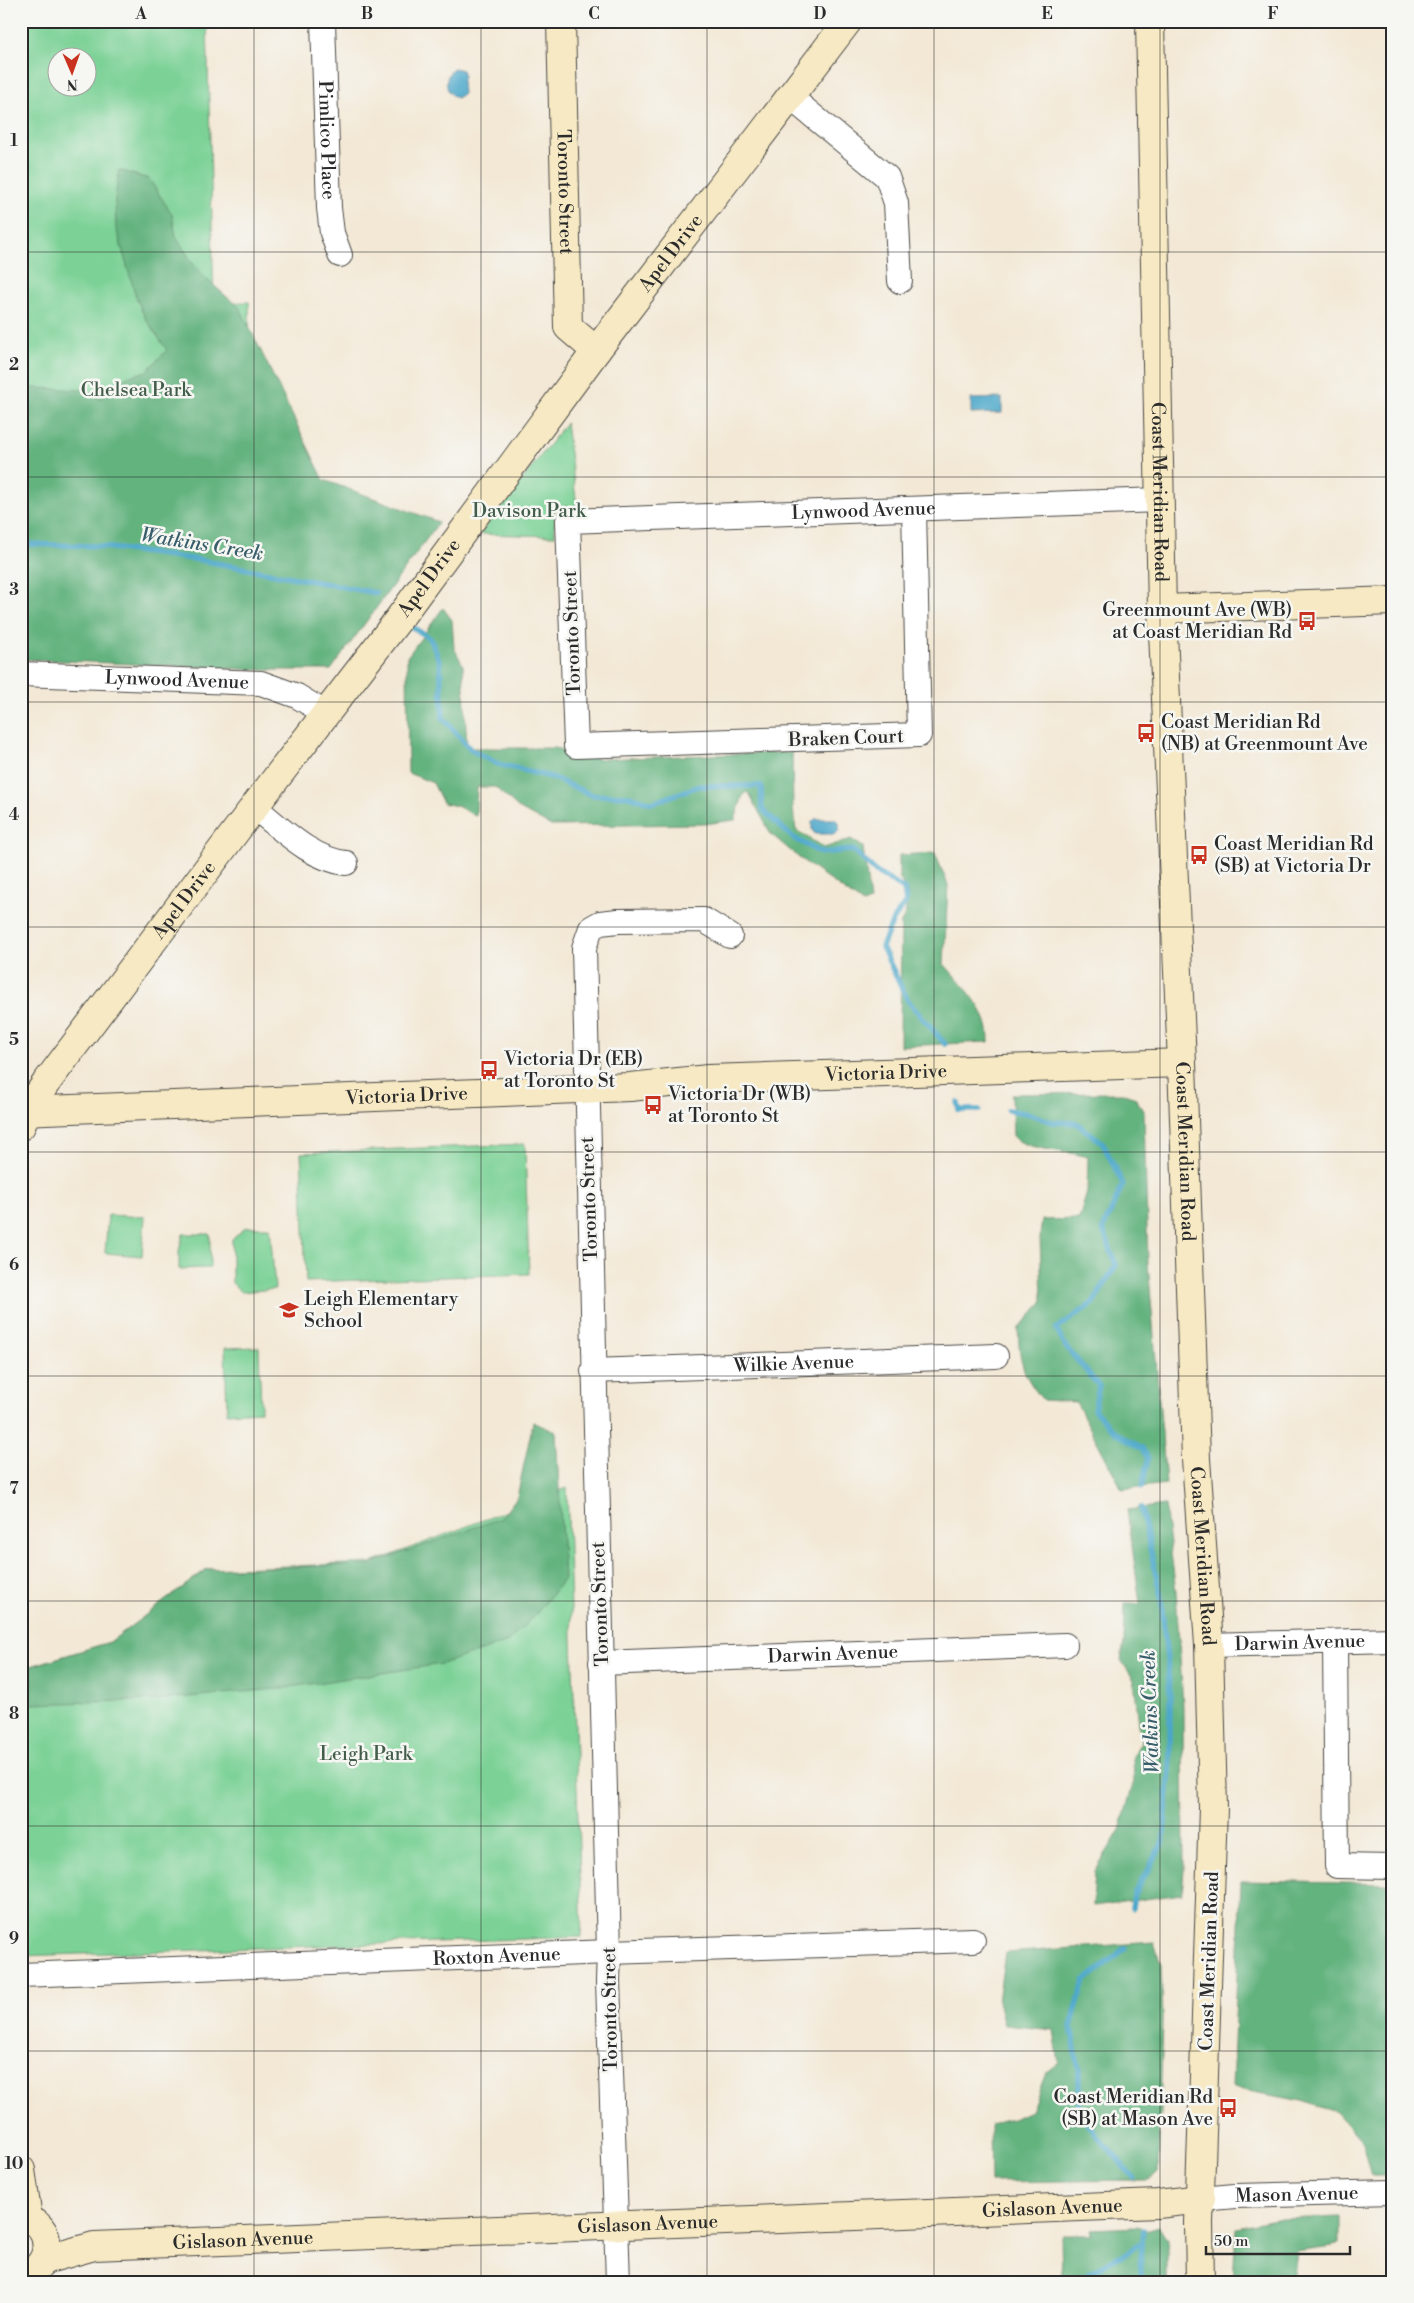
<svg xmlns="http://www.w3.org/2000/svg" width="1414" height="2303" font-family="'Libre Bodoni',serif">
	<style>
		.green { fill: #7bd196; stroke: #537e60; fill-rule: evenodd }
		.forest { fill: #64b37f; stroke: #486f55 }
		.water { fill: #4ca7ca; stroke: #3c697a }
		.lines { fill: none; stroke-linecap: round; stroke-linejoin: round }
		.stream { stroke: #4ca7ca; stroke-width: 5.5 }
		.street-casing { stroke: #494744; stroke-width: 26 }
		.secondary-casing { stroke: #494744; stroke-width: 30 }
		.street { stroke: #fff; stroke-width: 24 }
		.secondary { stroke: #f6e9c3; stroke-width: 28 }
		.grid { fill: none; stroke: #2b2b2b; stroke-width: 1; stroke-opacity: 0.55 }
		.labels { text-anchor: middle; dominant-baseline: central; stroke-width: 5; stroke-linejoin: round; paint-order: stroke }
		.street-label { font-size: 19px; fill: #2b2b2b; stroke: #f6f6f2 }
		.park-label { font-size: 19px; fill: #435d4b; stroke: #f6f6f2 }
		.poi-label { font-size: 19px; fill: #2b2b2b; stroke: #f6f6f2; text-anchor: start }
		.water-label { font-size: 20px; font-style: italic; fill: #385d6b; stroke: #f6f6f2 }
		.neatline { fill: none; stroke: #2b2b2b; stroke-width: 2 }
		.grid-label { font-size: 16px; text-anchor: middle; font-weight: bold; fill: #2b2b2b }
	</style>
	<rect width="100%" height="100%" fill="#f6f6f2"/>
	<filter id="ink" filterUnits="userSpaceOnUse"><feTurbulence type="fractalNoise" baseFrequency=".02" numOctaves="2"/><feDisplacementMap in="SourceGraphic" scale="10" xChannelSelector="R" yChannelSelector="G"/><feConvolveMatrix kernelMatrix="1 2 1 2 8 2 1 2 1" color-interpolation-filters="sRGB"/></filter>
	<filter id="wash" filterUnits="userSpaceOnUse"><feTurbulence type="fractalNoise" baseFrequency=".0096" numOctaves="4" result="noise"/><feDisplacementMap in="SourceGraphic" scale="20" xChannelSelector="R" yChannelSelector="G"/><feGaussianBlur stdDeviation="1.12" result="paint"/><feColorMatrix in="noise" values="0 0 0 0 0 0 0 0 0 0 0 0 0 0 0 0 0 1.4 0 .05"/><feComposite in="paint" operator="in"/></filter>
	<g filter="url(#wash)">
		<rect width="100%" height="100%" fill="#f3e8d5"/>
		<g class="green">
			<path d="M21 21H207L214 303 249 302 253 500 21 510ZM58 58H88V88H58Z"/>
			<polygon points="566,423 577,506 554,507 555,536 480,534"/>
			<polygon points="525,1144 529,1274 306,1282 301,1153"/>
			<polygon points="108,1215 145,1217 142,1256 105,1253"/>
			<polygon points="246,1227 270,1227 275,1289 241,1292 232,1283 232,1239"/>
			<polygon points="183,1234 210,1234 210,1268 179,1269 179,1251"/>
			<polygon points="259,1347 261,1411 227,1413 225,1348"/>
			<polygon points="567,1488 582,1937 22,1956 21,1669 110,1642 207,1569 371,1563"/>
		</g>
		<g class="forest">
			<polygon points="119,170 149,179 172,214 176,237 192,262 205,278 240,308 324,480 439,522 331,670 263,670 21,659 21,392 32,388 84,390 100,399 127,377 147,371 167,350 145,318 136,297 116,228 115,200"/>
			<polygon points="443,608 452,620 454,648 463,665 467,748 555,748 599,759 792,752 793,810 796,830 824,848 851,839 863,847 870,901 863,904 798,857 771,834 748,792 743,795 735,820 704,824 551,826 518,808 495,787 477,787 476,816 457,806 443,803 433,783 408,773 407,657"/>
			<path d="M935 853 948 885 944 964C964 987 990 1010 989 1042L900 1046 901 922 905 916 908 894 899 877V855Z"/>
			<path d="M1121 1093 1136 1098 1144 1113 1148 1263 1166 1484 1122 1489 1076 1402 1043 1400C1021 1373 1020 1363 1018 1329L1042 1303 1040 1235 1042 1220 1079 1219 1087 1192 1088 1157C1066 1150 1029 1151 1013 1137L1012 1094Z"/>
			<polygon points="533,1422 556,1432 564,1579 536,1614 508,1642 441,1664 277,1689 155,1700 32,1704 32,1666 110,1642 207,1569 368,1565 501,1518 517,1497"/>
			<polygon points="1165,1505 1176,1592 1183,1706 1184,1869 1182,1894 1093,1906 1095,1871 1120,1830 1134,1781 1133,1756 1141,1742 1134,1680 1121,1660 1124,1642 1125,1604 1140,1604 1127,1510"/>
			<polygon points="1241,1881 1393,1884 1393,2176 1372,2176 1363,2142 1336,2112 1301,2101 1232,2088"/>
			<polygon points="1154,1942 1161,1965 1163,2019 1158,2172 1149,2180 991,2182 990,2124 1013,2119 1031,2111 1046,2073 1059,2063 1054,2030 1004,2025 998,2001 1005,1953"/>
			<polygon points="1340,2217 1340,2245 1296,2251 1292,2282 1233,2282 1236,2228 1281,2219"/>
			<polygon points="1159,2226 1167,2239 1167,2282 1062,2282 1061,2235 1090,2235 1091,2229 1137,2227 1146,2230"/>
		</g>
		<g class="water">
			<path d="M455 68 462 70 464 76 462 81 463 94 457 98C444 94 443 75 455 68Z"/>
			<polygon points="1002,398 1002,413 971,414 971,399"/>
			<polygon points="815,819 835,819 839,823 839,830 835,834 815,834 812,830 812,822"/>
		</g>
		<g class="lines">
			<g class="stream">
				<polyline points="21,544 97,546 200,560 376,593"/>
				<polyline points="412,627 430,638 440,662 443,718 471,750 498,764 551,777 592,795 629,796 652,803 699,786 761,786 762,809 792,837 821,853 853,850 876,872 904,889 906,902 893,920 882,947 908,1001 945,1044"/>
				<polyline points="958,1103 959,1110 979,1110"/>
				<polyline points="1008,1110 1030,1114 1052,1122 1076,1123 1102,1142 1123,1184 1103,1229 1116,1265 1093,1303 1056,1329 1066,1347 1099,1386 1094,1410 1116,1433 1142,1448 1148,1459 1142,1487"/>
				<polyline points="1132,1908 1134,1894 1163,1844 1170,1769 1170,1693 1161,1597 1141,1508"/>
				<polyline points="1125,1948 1084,1981 1071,2027 1079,2069 1079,2114 1133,2177"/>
				<polyline points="1085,2282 1085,2276 1142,2243"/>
				<polyline points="1142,2282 1140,2258 1143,2230"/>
			</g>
		</g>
	</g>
	<g filter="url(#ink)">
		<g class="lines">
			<g class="street-casing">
				<g id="street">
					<path id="s1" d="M323 21 329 208 332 233 340 255"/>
					<polyline points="790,97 887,177 896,203 900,281"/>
					<path id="s2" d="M914 509 919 735 576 746 568 521 1160 500"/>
					<path id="s3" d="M21 674 261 683 297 696 325 713"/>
					<path d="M254 807C281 828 310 859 346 863"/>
					<path id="s4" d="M593 1371 996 1356"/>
					<polyline points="1335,1642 1337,1866 1393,1867"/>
					<path id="s5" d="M1209 1645 1393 1640"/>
					<path id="s6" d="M601 1663 1065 1645"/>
					<path id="s7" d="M21 1975 609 1952 973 1940"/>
					<path id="s8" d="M1201 2199 1235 2196 1393 2192"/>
					<polyline points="618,2282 608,1981 609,1952 584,948 591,928 600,923 618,921 704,920 730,936"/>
				</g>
			</g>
			<g class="secondary-casing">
				<g id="secondary">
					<path id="s9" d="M561 21 568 327 596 351"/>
					<path id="s10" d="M1150 21 1162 609 1182 1063 1196 1459 1209 1645 1213 1808 1199 2223 1200 2282"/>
					<polyline points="1162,609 1393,601"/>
					<path id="s11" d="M21 1111 630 1087 708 1079 1182 1063"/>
					<path id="s12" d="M21 1126 27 1111 46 1083 254 807 398 620 596 351 848 21"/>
					<polyline points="21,2170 28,2218"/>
					<path d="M21 2218C55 2221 55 2270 21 2274"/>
					<path id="s13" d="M44 2260 94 2246 1158 2204 1201 2199"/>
				</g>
			</g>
			<use href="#street" class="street"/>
			<use href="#secondary" class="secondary"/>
		</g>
	</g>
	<path class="grid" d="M254 21V2282M481 21V2282M707 21V2282M934 21V2282M1160 21V2282M21 252H1393M21 477H1393M21 702H1393M21 927H1393M21 1152H1393M21 1376H1393M21 1601H1393M21 1826H1393M21 2051H1393"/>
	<defs>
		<g id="bus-bare" transform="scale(1.5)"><path d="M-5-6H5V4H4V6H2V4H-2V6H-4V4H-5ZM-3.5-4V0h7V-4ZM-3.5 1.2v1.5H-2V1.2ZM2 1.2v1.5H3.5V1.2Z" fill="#c8321e" stroke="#f6f6f2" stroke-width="2.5" paint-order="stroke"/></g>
		<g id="school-bare" transform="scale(1.5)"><path d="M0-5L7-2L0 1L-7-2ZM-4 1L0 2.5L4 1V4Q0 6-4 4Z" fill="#c8321e" stroke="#f6f6f2" stroke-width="2.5" paint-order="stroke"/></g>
	</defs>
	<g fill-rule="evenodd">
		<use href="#bus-bare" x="1307" y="621"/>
		<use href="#bus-bare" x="1146" y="733"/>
		<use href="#bus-bare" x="1199" y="855"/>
		<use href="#bus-bare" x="489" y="1070"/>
		<use href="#bus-bare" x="653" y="1105"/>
		<use href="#school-bare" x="289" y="1310"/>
		<use href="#bus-bare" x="1228" y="2108"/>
	</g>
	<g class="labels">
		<g class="street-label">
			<text stroke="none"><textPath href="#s1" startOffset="119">Pimlico Place</textPath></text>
			<text stroke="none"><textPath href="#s9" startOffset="171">Toronto Street</textPath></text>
			<text stroke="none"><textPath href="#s12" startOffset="1089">Apel Drive</textPath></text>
			<text stroke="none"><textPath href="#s10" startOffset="471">Coast Meridian Road</textPath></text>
			<text stroke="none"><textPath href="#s2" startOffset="1090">Lynwood Avenue</textPath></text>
			<text stroke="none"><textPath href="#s12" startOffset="684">Apel Drive</textPath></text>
			<text transform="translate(572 633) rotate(-92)">Toronto Street</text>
			<text stroke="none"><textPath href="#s3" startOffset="156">Lynwood Avenue</textPath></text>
			<text transform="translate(846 738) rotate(-2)">Braken Court</text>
			<text stroke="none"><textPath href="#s12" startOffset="279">Apel Drive</textPath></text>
			<text stroke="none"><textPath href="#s11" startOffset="866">Victoria Drive</textPath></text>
			<text stroke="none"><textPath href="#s11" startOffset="386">Victoria Drive</textPath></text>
			<text stroke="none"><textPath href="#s10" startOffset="1131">Coast Meridian Road</textPath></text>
			<text transform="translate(589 1199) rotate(-92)">Toronto Street</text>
			<text stroke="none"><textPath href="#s4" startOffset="201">Wilkie Avenue</textPath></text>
			<text stroke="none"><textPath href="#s10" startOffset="1536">Coast Meridian Road</textPath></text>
			<text transform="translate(600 1604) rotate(-92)">Toronto Street</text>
			<text stroke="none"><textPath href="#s5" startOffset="91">Darwin Avenue</textPath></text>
			<text stroke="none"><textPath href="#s6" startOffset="232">Darwin Avenue</textPath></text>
			<text stroke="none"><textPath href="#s7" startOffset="476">Roxton Avenue</textPath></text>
			<text transform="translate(1209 1961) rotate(-88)">Coast Meridian Road</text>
			<text transform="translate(610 2009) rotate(-91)">Toronto Street</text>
			<text stroke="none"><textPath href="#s8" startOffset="96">Mason Avenue</textPath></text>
			<text stroke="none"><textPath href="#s13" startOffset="1011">Gislason Avenue</textPath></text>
			<text stroke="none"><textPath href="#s13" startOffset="606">Gislason Avenue</textPath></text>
			<text stroke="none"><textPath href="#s13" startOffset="201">Gislason Avenue</textPath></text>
		</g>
		<g class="park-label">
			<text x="136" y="390">Chelsea Park</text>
			<text x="529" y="511">Davison Park</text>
			<text x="366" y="1754">Leigh Park</text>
		</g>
		<g class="poi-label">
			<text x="1292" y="610" text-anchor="end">Greenmount Ave (WB)<tspan x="1292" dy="22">at Coast Meridian Rd</tspan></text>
			<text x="1161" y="722">Coast Meridian Rd<tspan x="1161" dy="22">(NB) at Greenmount Ave</tspan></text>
			<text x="1214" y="844">Coast Meridian Rd<tspan x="1214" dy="22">(SB) at Victoria Dr</tspan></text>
			<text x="504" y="1059">Victoria Dr (EB)<tspan x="504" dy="22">at Toronto St</tspan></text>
			<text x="668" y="1094">Victoria Dr (WB)<tspan x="668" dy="22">at Toronto St</tspan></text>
			<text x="304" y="1299">Leigh Elementary<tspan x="304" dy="22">School</tspan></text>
			<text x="1213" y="2097" text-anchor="end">Coast Meridian Rd<tspan x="1213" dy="22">(SB) at Mason Ave</tspan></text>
		</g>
		<g class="water-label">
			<text transform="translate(202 545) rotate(9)">Watkins Creek</text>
			<text transform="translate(1151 1712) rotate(-92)">Watkins Creek</text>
		</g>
	</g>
	<rect width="1414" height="2303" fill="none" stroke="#f6f6f2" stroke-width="55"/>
	<g transform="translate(72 72) rotate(178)"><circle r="24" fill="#f6f6f2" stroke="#a5a5a2"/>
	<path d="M0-4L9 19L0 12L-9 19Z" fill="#c8321e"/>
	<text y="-8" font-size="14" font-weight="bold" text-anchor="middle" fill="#2b2b2b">N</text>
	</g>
	<path d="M1206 2246v8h144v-8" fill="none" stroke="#2b2b2b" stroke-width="2.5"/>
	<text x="1214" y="2246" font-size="15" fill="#2b2b2b" stroke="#f6f6f2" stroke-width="4" paint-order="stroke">50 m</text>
	<rect x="28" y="28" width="1358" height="2248" class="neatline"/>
	<g class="grid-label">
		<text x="141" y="19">A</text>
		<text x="367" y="19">B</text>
		<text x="594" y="19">C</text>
		<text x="820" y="19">D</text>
		<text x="1047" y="19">E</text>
		<text x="1273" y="19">F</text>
		<text x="14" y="146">1</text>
		<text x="14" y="370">2</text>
		<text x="14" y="595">3</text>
		<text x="14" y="820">4</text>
		<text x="14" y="1045">5</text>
		<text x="14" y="1270">6</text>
		<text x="14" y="1494">7</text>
		<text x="14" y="1719">8</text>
		<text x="14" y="1944">9</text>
		<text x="14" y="2169">10</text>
	</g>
</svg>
